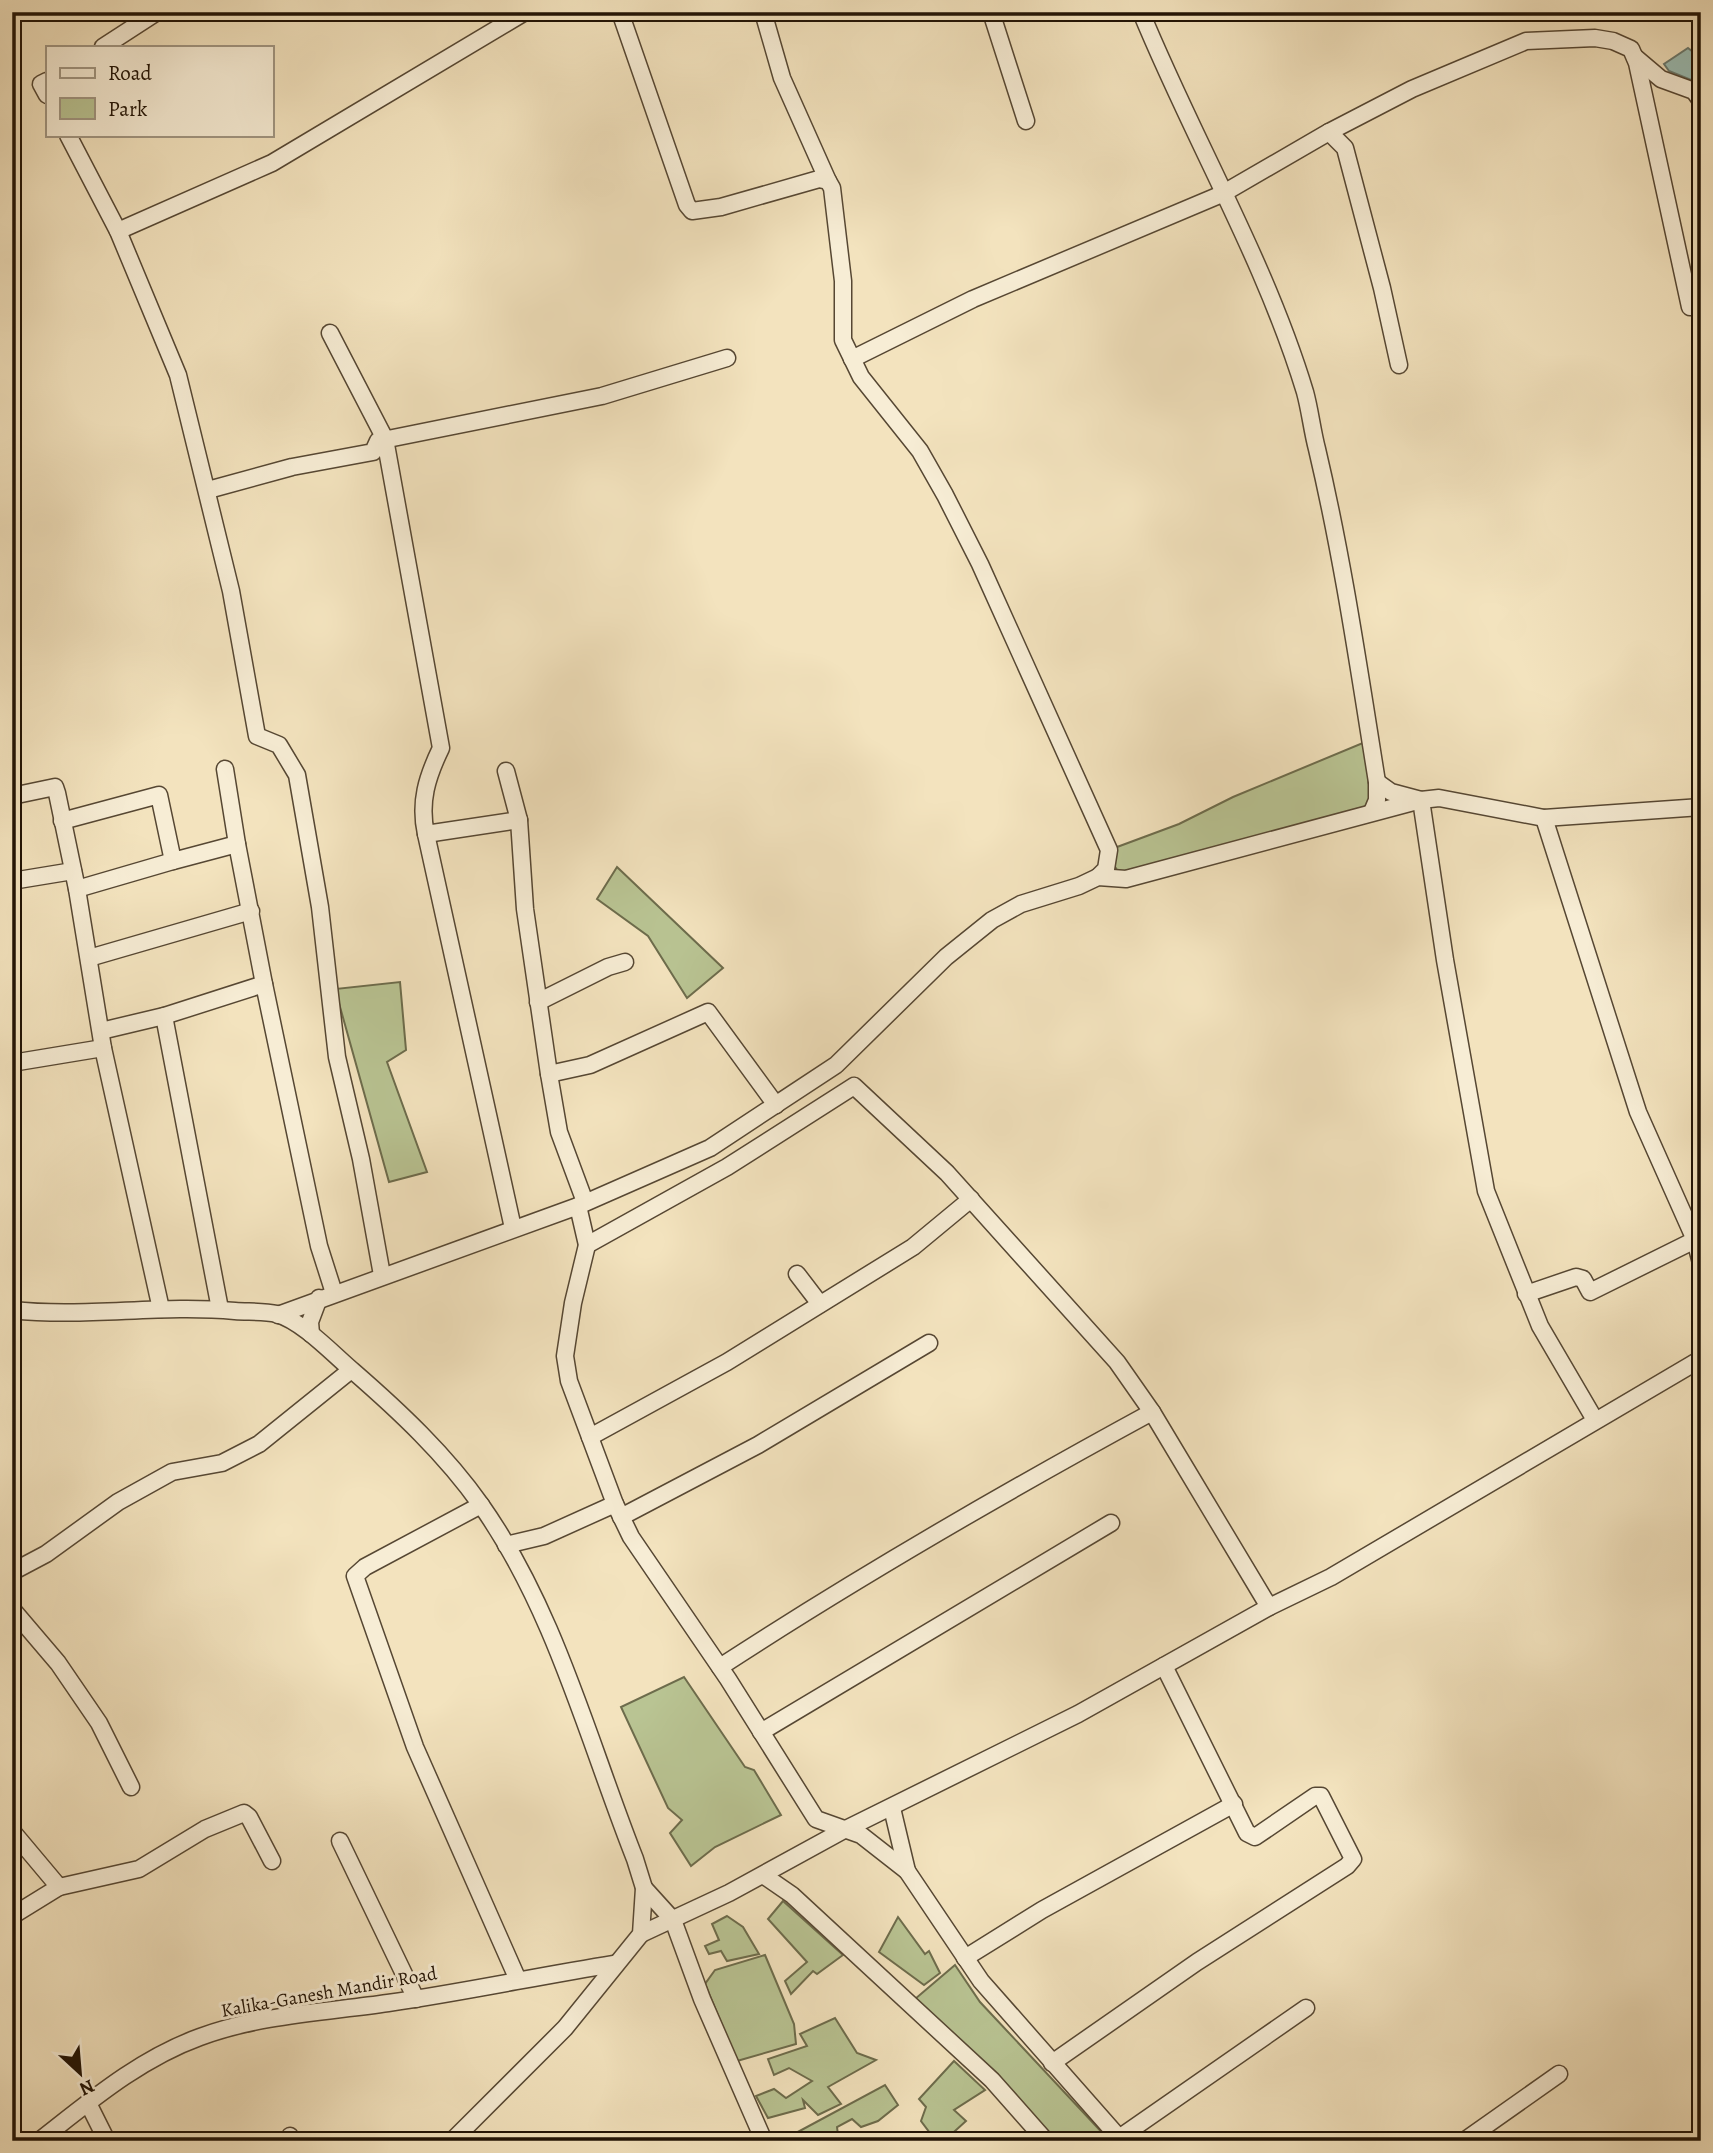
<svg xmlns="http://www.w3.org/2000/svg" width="1713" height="2153" font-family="Alegreya,serif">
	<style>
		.green { fill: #b9c493; stroke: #6d6c4c; stroke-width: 2 }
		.water { fill: #9bbeb5; stroke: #6a7a6f; stroke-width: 2 }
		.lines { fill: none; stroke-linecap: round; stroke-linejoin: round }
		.minor-casing { stroke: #564733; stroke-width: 19 }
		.minor { stroke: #f7edd5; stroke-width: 16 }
		.labels { text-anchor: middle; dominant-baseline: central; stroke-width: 6; stroke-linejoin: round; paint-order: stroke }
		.street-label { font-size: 19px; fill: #211305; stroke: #f7edd5 }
	</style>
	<rect width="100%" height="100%" fill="#f3e3be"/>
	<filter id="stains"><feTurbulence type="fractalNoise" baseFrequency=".00286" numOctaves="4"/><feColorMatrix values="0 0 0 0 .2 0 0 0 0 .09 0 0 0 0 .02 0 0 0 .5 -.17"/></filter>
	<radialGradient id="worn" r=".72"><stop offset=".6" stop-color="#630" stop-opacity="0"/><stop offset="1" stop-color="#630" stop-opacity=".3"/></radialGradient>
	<g class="green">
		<polygon points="1370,740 1372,812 1119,873 1110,859 1109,850 1179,824 1233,797"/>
		<polygon points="617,867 723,968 687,998 648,936 597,899"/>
		<polygon points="400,982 406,1050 387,1062 427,1172 389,1182 335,989"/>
		<polygon points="684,1677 745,1767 754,1770 781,1815 715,1847 691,1866 670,1833 682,1820 668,1808 621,1707"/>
		<polygon points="783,1901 843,1955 817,1974 813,1971 791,1994 785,1981 807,1962 768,1919"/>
		<polygon points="727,1916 743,1927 759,1954 727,1961 721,1951 709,1954 705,1946 719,1940 712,1924"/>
		<polygon points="898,1917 925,1954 929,1951 940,1973 924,1985 879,1952"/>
		<polygon points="765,1955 794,2024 796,2044 737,2061 705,1984 715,1970"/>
		<polygon points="955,1965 980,2002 1110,2141 1052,2141 915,1999"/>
		<polygon points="835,2018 857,2053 876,2060 828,2087 841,2104 818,2115 803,2100 805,2108 768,2118 756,2096 774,2089 786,2098 812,2081 789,2068 774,2075 768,2059 807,2046 800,2034"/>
		<polygon points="954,2061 985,2090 954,2110 966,2121 944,2141 936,2141 921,2121 926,2107 919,2099"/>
		<polygon points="885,2085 898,2105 878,2121 861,2127 852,2119 837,2127 838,2135 826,2141 781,2141"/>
	</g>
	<polygon class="water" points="1688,48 1693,52 1692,59 1697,65 1701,66 1701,84 1669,71 1664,64"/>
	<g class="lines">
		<g class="minor-casing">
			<g id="minor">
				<polyline points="620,12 687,205 692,211 721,207 819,179 828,181 832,188 843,281 843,340 861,377 920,451 945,495 980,564 1109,850 1106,869 1098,877"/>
				<polyline points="763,12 782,78 828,181"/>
				<polyline points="991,12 1026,121"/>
				<path d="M1141 12C1193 139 1265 260 1305 392 1310 410 1312 430 1317 449 1343 559 1359 670 1377 782V800L1372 812"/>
				<polyline points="103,47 157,12"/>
				<polyline points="1635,57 1661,79 1694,91 1701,101"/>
				<polyline points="47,81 41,84 47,95"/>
				<polyline points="1329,132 1345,148 1382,288 1399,365"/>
				<polyline points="68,135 118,231 178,375 231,591 257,736 279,745 297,775 320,907 337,1057 361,1159 382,1275"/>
				<polyline points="118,231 272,163 525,12"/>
				<path d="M330 333 385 439 441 748C427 777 419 802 426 834"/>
				<polyline points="852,359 973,299 1222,194 1329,132 1412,89 1526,41 1595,38 1613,41 1631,49 1637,63 1690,307"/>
				<polyline points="208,490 292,467 373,452 378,441 602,396 727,358"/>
				<polyline points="225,769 237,844"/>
				<polyline points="506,771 519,820 525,909 549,1074 559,1132 585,1202"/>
				<polyline points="1377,782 1391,792 1421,800 1445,960 1486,1191 1540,1326 1595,1420"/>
				<polyline points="12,796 55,787 57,793 77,889 103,1048 161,1309"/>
				<polyline points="1544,818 1638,1112 1695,1240 1701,1263"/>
				<polyline points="62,821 159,795 173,861 237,844 264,984 164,1016 101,1031"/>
				<polyline points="12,881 73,871"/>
				<polyline points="77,889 173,861"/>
				<polyline points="89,958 251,911"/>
				<polyline points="264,984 319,1246 334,1293"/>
				<polyline points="538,1002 608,967 625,962"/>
				<polyline points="164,1016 220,1309"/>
				<polyline points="12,1063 103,1048"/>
				<polyline points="549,1074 590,1065 708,1012 776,1105"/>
				<polyline points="578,1206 710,1148 836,1065 946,957 992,920 1021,904 1079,886 1098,877 1126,879 1421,800 1439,798 1544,818 1701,807"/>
				<polyline points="513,1228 426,834 519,820"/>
				<polyline points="587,1245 727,1167 854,1086 947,1173 1117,1362 1152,1412 1269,1607"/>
				<polyline points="797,1274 820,1304"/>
				<polyline points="1526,1294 1576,1277 1583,1279 1590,1292 1695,1240"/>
				<path d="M12 1310C86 1318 160 1304 235 1311 248 1312 264 1311 277 1314 302 1321 333 1354 353 1371 399 1411 445 1454 481 1505 555 1610 588 1740 635 1859L644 1888 641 1934 565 2028 452 2141"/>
				<polyline points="278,1315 578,1206 587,1245 573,1303 565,1356 569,1381 615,1504 631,1537 728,1679 816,1819 861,1835 907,1871 981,1981 1122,2141"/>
				<polyline points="311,1334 310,1322 319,1298"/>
				<polyline points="590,1437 727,1362 913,1247 971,1199"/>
				<polyline points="481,1505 365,1567 355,1576 415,1747 518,1980"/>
				<polyline points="621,1517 758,1445 929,1343"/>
				<polyline points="506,1545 544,1536 615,1504"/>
				<polyline points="12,1572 46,1554 118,1502 172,1472 222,1463 259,1444 351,1370"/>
				<polyline points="12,1609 58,1663 99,1723 131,1787"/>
				<path d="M720 1667C861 1575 1005 1492 1152 1412"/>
				<polyline points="761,1732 1111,1523"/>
				<polyline points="892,1808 907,1871"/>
				<polyline points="12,1831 59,1887"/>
				<polyline points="340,1841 416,1999"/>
				<polyline points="763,1875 792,1895 992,2080 1046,2141"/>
				<polyline points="644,1888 673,1920 702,1999 764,2141"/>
				<polyline points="12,1916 59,1887 139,1869 205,1829 244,1813 249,1817 272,1861"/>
				<polyline points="641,1934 729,1893 844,1830 1078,1714 1269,1607 1331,1577 1701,1359"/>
				<polyline points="965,1958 1042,1910 1234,1804"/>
				<polyline points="1052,2063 1197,1962 1347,1866 1353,1859 1321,1796 1315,1796 1255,1837 1247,1833 1164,1666"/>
				<polyline points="88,2103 107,2141"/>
				<polyline points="290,2136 292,2141"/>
				<polyline points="1119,2138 1306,2008"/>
				<path d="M39 2141C89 2102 139 2059 200 2037 259 2015 326 2012 388 2003 464 1992 539 1976 614 1964"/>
				<polyline points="1464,2141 1559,2074"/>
			</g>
		</g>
		<use href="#minor" class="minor"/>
	</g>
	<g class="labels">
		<g class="street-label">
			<text transform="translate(329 1992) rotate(-10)">Kalika-Ganesh Mandir Road</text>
		</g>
	</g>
	<rect width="1713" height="2153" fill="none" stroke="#f3e3be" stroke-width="42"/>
	<rect x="14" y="14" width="1685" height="2125" fill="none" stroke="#211305" stroke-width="3.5"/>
	<rect x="21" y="21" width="1671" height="2111" fill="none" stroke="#211305" stroke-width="2"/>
	<rect x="46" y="46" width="228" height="91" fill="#f7edd5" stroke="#a19682" stroke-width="2"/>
	<rect x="60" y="68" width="35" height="10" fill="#f7edd5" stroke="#a19682" stroke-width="2"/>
	<text x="108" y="80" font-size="21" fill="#211305">Road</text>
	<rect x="60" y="98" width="35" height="21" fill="#b9c493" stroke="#a19682" stroke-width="2"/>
	<text x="108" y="116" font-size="21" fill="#211305">Park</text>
	<g transform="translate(80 2073) rotate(154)" stroke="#f7edd5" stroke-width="5" paint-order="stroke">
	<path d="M0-5L12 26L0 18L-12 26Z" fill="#211305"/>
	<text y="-10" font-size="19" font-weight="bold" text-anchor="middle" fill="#211305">N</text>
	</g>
	<rect width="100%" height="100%" filter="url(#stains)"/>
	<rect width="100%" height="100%" fill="url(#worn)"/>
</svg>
